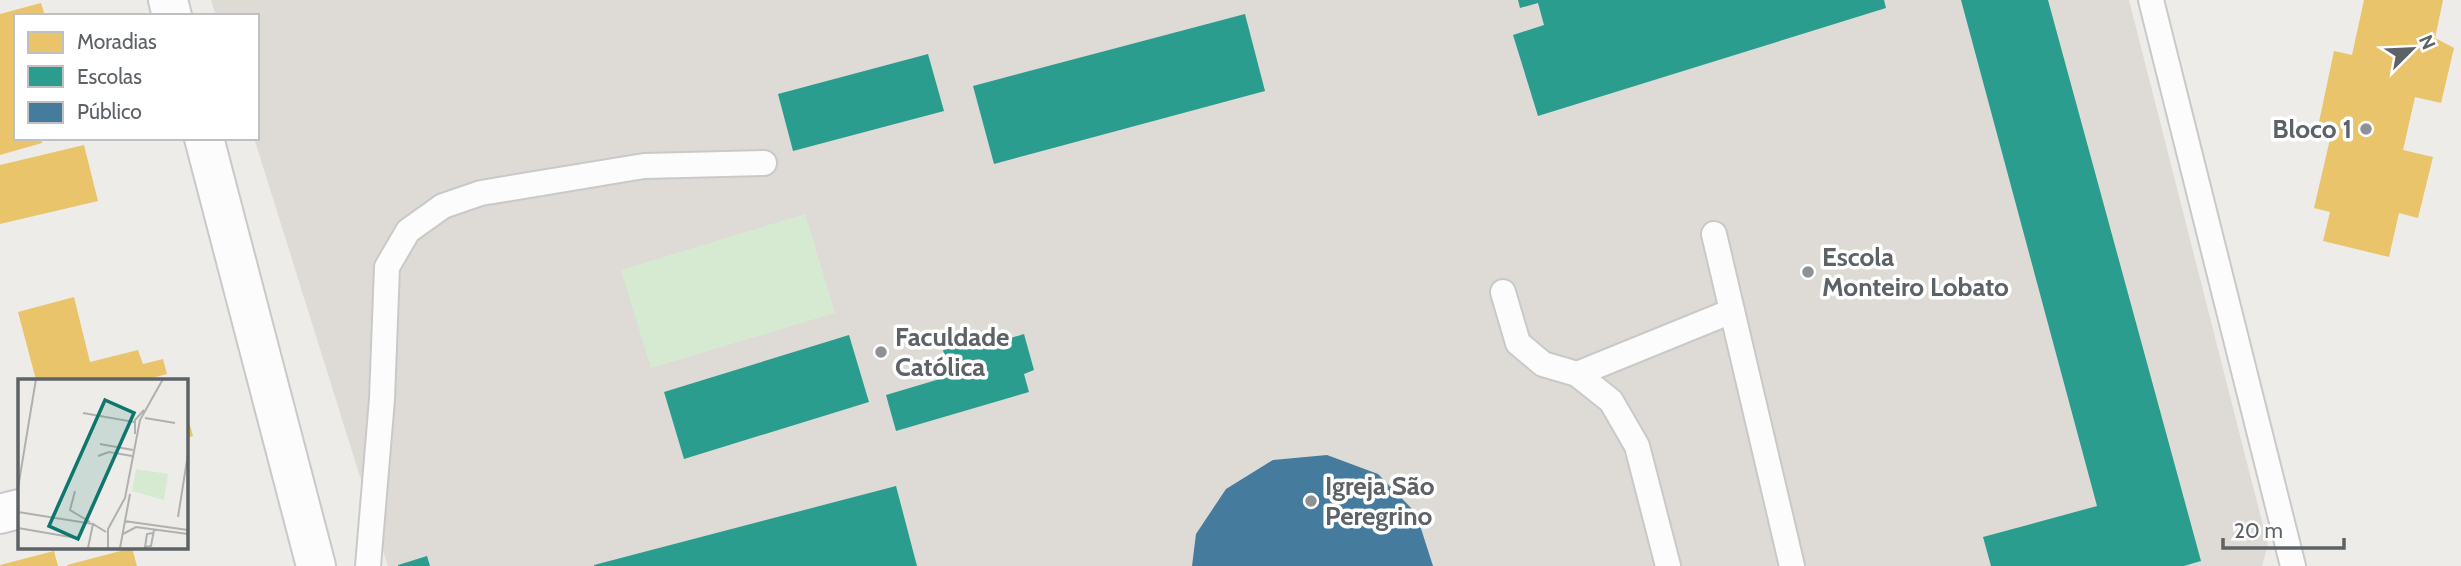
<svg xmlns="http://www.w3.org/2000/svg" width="2461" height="566" font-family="Cabin,sans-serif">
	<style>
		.education { fill: #dedbd6 }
		.green { fill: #d6ead2 }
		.homes { fill: #e9c46a }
		.schools { fill: #2a9d8f }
		.public { fill: #457b9d }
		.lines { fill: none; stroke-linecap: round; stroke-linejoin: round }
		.service-casing { stroke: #c9c9c9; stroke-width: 28 }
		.minor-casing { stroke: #c9c9c9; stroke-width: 42 }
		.tertiary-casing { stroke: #c9c9c9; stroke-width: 42 }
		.service { stroke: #fcfcfc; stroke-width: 24 }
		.minor { stroke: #fcfcfc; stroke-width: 38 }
		.tertiary { stroke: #fcfcfc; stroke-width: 38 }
		.poi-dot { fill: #8f9294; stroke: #fff; stroke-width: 2.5 }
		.labels { text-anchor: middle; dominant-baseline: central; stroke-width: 7; stroke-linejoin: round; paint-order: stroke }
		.poi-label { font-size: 26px; font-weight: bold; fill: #5d6267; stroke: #fff; text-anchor: start }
		.inset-road { fill: none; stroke: #afb1b0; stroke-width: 2 }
		.view { fill: #0f766e; fill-opacity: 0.15; stroke: #0f766e; stroke-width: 3.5 }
		.inset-edge { fill: none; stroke: #5d6267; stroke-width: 3.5 }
	</style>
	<rect width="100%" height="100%" fill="#edece8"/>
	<polygon class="education" points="211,0 2129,0 2268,545 2262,566 388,566 254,138 257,138 257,16 216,16"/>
	<polygon class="green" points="805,214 835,313 651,368 621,270"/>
	<g class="homes">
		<polygon points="2364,0 2443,0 2435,38 2454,48 2441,103 2415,97 2403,150 2433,157 2418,218 2399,213 2389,257 2323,241 2330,212 2314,208 2331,135 2319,122 2334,51 2352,55"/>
		<polygon points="41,3 45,16 16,16 16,138 41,138 42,143 0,155 0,14"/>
		<polygon points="84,145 98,201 0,224 0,165"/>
		<polygon points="74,297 90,362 138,350 143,364 163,359 167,374 152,378 153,380 36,380 18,312"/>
		<polygon points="186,411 193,436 186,438"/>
		<polygon points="132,548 137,566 67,566 67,565"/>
		<polygon points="54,551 58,566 0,566 0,565"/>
	</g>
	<g class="schools">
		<polygon points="1518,0 1884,0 1886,8 1538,116 1513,35 1544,25 1538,3 1520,8"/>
		<polygon points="1961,0 2048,0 2201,561 2184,566 1991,566 1983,537 2097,506"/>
		<polygon points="1245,14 1265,91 994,164 973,86"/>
		<polygon points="928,54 944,111 793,151 778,94"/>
		<polygon points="1024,334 1034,370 1024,374 1029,392 896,431 886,395 950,376 943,350 992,336 994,343"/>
		<polygon points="849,335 869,402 684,459 664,392"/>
		<polygon points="896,486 917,566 594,566 594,565"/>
		<polygon points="427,556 430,566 398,566 398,565"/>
	</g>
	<polygon class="public" points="1327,455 1378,474 1416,513 1433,566 1192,566 1196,534 1226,489 1273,460"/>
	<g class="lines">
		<g class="service-casing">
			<g id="service">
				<polyline points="2151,0 2293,566"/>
				<polyline points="1714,234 1792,566"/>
				<polyline points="1503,292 1518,343 1543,364 1577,374 1611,401 1637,446 1668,566"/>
				<polyline points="1577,374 1732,311"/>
				<polyline points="368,566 382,399 387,267 408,231 443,206 481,193 644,166 764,163"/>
			</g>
		</g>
		<g class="minor-casing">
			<polyline id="minor" points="0,514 19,509"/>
		</g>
		<g class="tertiary-casing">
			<g id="tertiary">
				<polyline points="168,0 172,16"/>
				<polyline points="204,138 316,566"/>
			</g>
		</g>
		<use href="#service" class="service"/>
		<use href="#minor" class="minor"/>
		<use href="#tertiary" class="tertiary"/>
	</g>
	<g class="poi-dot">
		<circle cx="2366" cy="129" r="7"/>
		<circle cx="1808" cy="272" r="7"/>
		<circle cx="881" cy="352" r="7"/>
		<circle cx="1311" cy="501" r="7"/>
	</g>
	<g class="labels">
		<g class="poi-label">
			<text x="2352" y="129" text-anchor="end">Bloco 1</text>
			<text x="1822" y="257">Escola<tspan x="1822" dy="30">Monteiro Lobato</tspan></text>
			<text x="895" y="337">Faculdade<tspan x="895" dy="30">Católica</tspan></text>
			<text x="1325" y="486">Igreja São<tspan x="1325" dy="30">Peregrino</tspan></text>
		</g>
	</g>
	<g transform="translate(18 379)">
		<rect width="170" height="170" fill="#edece8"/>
		<path d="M118 90 150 95 146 121 114 112Z" fill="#d6ead2"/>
		<path class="inset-road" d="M65 34 116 43M127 39 157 44M117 55V41L126 31M82 65 115 71M80 77 91 73 114 77M0 109 18 0M57 112 52 131 72 143M0 133 75 145 88 153M160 138 170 75M106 142 170 151M0 149 58 159M135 154 129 155 127 168 133 167 136 151M105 155 118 148 170 155M70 169 75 145M90 169V150L107 119 122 41 145 0M102 169 112 115"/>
		<path class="view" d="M87 21 116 34 60 160 31 147Z"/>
		<rect width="170" height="170" class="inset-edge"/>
	</g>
	<rect x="14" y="14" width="245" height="126" fill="#ffffff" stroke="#bec0c2" stroke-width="2"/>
	<rect x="28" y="32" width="35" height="21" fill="#e9c46a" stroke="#bec0c2" stroke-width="2"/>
	<text x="77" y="49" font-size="21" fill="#5d6267">Moradias</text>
	<rect x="28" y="66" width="35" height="21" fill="#2a9d8f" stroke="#bec0c2" stroke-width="2"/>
	<text x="77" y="84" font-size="21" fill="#5d6267">Escolas</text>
	<rect x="28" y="102" width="35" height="21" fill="#457b9d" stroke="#bec0c2" stroke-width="2"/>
	<text x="77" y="119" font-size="21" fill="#5d6267">Público</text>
	<g transform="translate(2412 49) rotate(66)" stroke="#ffffff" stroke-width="5" paint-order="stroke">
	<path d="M0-5L12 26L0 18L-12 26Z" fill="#5d6267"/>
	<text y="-10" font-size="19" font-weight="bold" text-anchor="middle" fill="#5d6267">N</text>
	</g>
	<path d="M2223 538v10h121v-10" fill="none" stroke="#5d6267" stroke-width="3.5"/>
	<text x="2234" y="538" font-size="21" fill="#5d6267" stroke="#ffffff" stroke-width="5" paint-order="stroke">20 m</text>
</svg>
